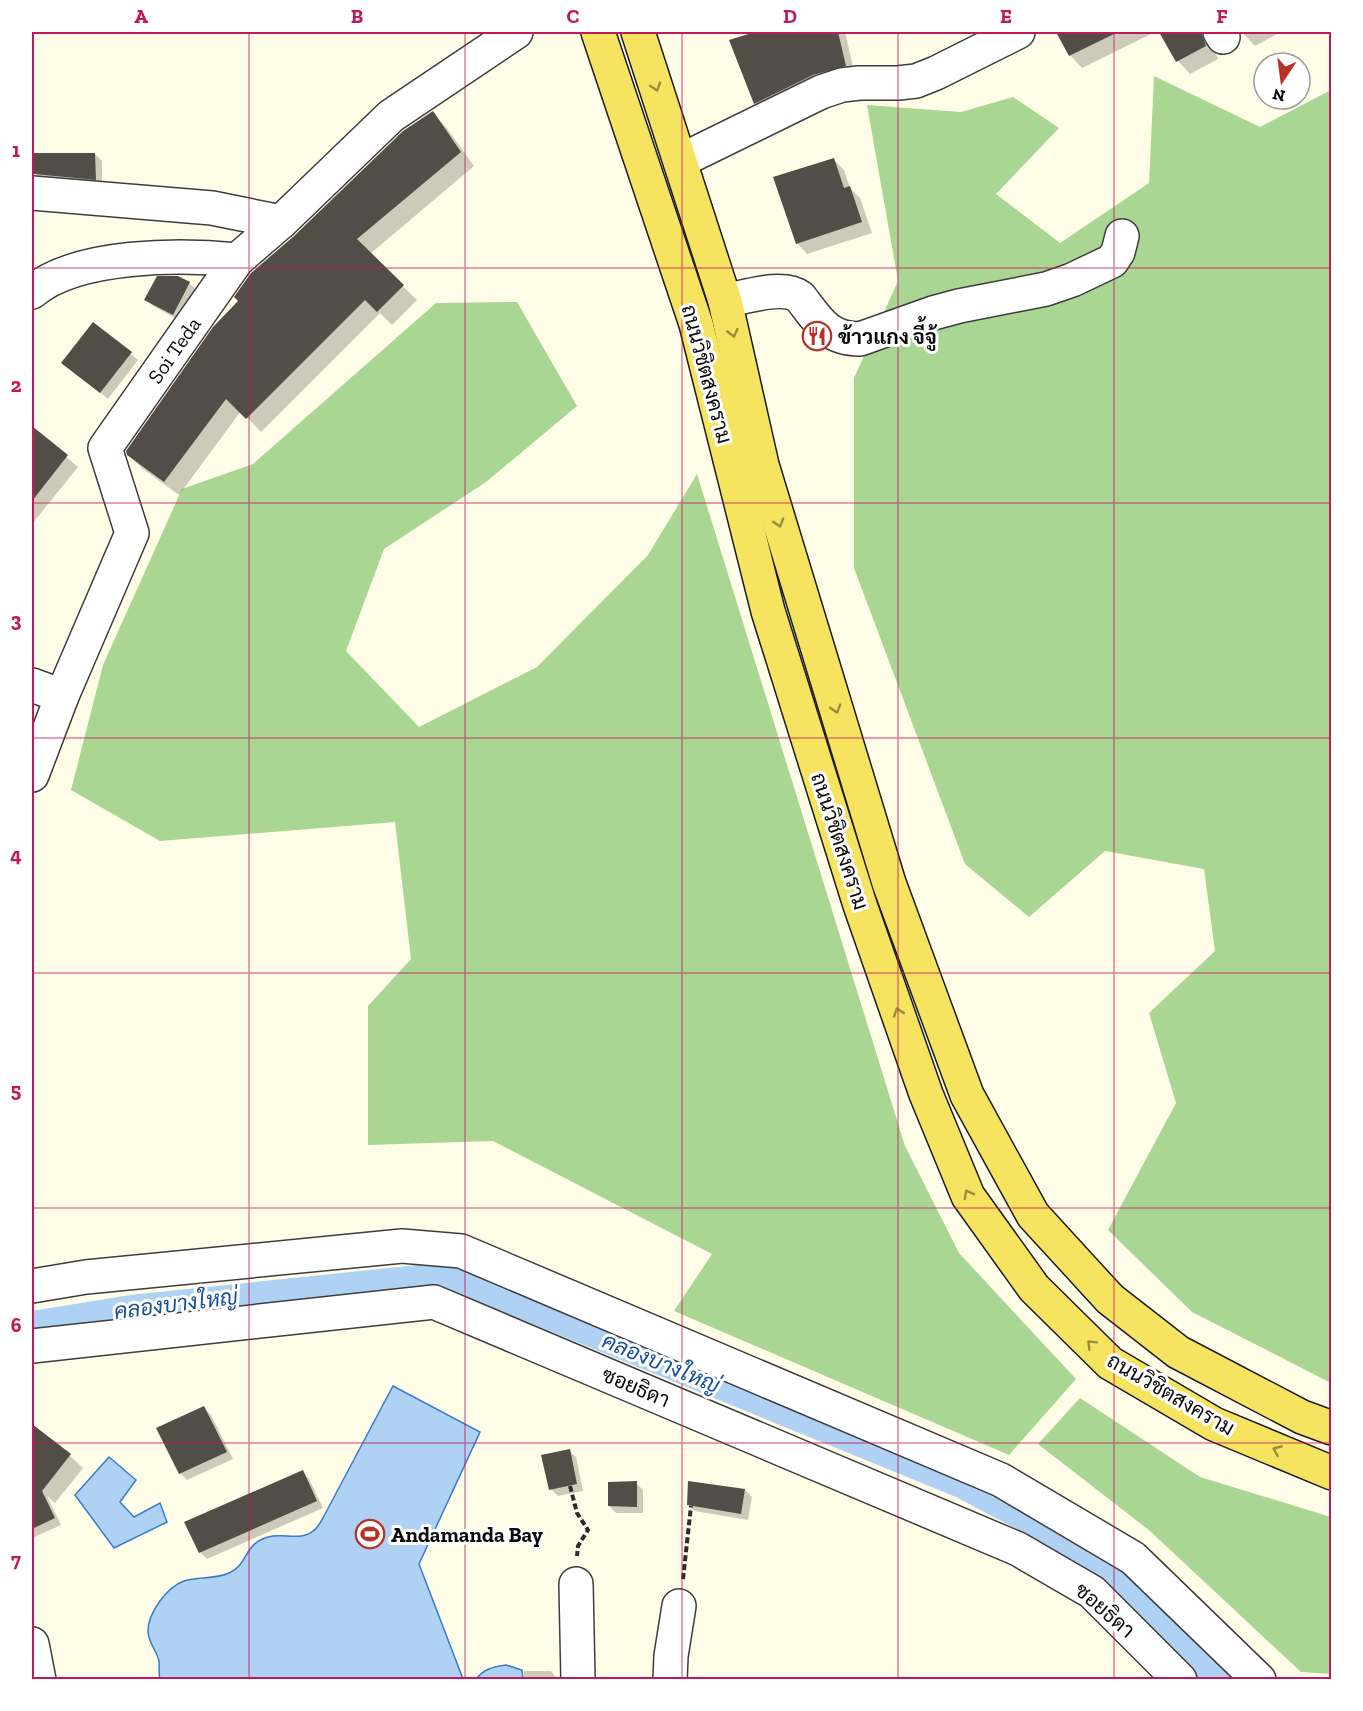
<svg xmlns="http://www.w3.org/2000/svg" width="1363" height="1711" font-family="'Zilla Slab',Sarabun,serif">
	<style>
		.forest { fill: #a9d793 }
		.water { fill: #aed1f4; stroke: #377dca; stroke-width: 1.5 }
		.shadow { fill: #0003 }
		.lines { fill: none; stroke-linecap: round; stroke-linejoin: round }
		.canal { stroke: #aed1f4; stroke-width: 26 }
		.building { fill: #524d47 }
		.minor-casing { stroke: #3d3d3d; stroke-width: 36 }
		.major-casing { stroke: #1b1b1b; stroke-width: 36 }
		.path { stroke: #2c2c2c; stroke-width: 4; stroke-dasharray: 6 3; stroke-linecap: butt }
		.minor { stroke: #fff; stroke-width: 33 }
		.major { stroke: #f6e461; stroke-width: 33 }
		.oneway { stroke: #988d3e }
		.grid { fill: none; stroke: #c2185b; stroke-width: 1.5; stroke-opacity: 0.55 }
		.labels { text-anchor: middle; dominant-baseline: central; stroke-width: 6; stroke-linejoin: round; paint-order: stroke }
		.poi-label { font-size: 21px; font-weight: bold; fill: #0a0a0a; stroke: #fff; text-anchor: start }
		.street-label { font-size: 21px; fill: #0a0a0a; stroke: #fff }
		.water-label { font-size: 22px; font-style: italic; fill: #185098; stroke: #fff }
		.neatline { fill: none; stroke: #c2185b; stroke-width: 2 }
		.grid-label { font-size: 20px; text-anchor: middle; font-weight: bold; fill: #c2185b }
	</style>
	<rect width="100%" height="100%" fill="#fffde8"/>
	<g class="forest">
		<polygon points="1154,76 1260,127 1331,90 1331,1383 1192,1312 1108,1230 1176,1103 1149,1013 1215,951 1204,869 1105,851 1029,917 965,864 854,568 854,378 898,281 867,105 961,112 1013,97 1059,128 996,194 1060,243 1149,183"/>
		<polygon points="517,302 577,406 486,482 384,549 346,651 419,727 537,667 648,555 697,474 905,1146 959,1253 1076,1379 1009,1455 674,1311 712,1254 493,1141 368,1145 368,1006 411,959 395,822 160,841 71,790 103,665 182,489 253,464 436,303"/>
		<polygon points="1080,1398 1200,1477 1331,1517 1331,1674 1301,1672 1150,1531 1038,1444"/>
	</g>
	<g class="water">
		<path d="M393 1386 480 1432 419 1564 463 1679H160C158 1673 160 1667 159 1661 157 1651 148 1643 148 1631 148 1613 167 1587 184 1581 197 1576 214 1580 229 1573 249 1564 243 1544 268 1537 282 1533 302 1541 313 1531 318 1528 321 1521 324 1516Z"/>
		<polygon points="109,1457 136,1480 120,1502 134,1517 160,1503 167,1522 114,1548 75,1495"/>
		<path d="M506 1665 522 1670 523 1679H476C484 1669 492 1667 506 1665Z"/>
	</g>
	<g class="shadow">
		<polygon points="759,32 845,32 855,76 766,114 755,103 731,41"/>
		<polygon points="1058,32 1155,32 1082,68 1070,55"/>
		<polygon points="1161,32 1220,32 1213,45 1218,59 1190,74 1178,61"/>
		<polygon points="1242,32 1281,32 1255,46"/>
		<polygon points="432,113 446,127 474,166 370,254 417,300 392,325 380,313 261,432 241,411 179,495 143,469 128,454"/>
		<polygon points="95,154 102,161 102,186 43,181 36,174"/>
		<polygon points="833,159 844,170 850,188 860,198 872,233 807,254 797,243"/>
		<polygon points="189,283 196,290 181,318 175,318 153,306 146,299"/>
		<polygon points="94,324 138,360 108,399 70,369"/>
		<polygon points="32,428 78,467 32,524"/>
		<polygon points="204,1408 211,1415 233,1459 187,1480 180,1473"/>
		<polygon points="32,1426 70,1456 83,1468 55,1503 47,1496 61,1525 32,1538 32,1498 42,1493 32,1484"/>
		<polygon points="569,1451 576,1457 583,1491 558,1496 551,1489"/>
		<polygon points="302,1472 309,1479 323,1508 207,1559 200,1552 186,1523"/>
		<polygon points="636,1483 643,1490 643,1513 616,1513 609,1506"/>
		<polygon points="745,1490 752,1497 748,1520 695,1511 688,1504"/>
		<polygon points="524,1671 551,1671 558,1680 524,1680"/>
	</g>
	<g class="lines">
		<polyline class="canal" points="32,1324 131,1308 447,1275 961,1485 1037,1525 1115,1574 1219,1680"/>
	</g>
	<g class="building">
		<polygon points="755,32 838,32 846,66 813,75 754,104 729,40"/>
		<polygon points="1056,32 1118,32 1069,56"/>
		<polygon points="1159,32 1201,32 1206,46 1176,62"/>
		<polygon points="433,111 461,152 357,239 404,285 377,312 365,300 246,419 226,399 164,482 127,455 126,451 213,327 238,301 234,297 251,273 294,236 403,131"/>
		<polygon points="34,153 95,153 96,180 34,174"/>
		<polygon points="834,158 844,188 850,186 862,222 796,244 773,177"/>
		<polygon points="157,276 178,276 190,282 173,315 144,300"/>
		<polygon points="93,322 132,352 100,393 61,363"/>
		<polygon points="32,426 68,455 32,501"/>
		<polygon points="204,1406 227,1452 179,1474 156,1428"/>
		<polygon points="32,1424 71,1454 42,1491 55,1518 32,1529"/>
		<polygon points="570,1449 577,1484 549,1490 541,1455"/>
		<polygon points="303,1470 317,1501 199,1553 184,1522"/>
		<polygon points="637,1481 637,1507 608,1506 608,1482"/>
		<polygon points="688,1481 745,1489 741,1514 687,1505"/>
	</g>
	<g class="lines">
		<g class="minor-casing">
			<g id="minor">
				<polyline points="1220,32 1223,37"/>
				<polyline points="680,161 821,92 842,85 859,83 898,83 916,81 936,73 1018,32"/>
				<polyline points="32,193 212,208 281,222"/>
				<path d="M32 292C76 254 181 254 237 260"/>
				<path d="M725 301C745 297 783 284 800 297 818 320 827 339 860 339L933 313 959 306 1046 289 1072 280 1112 261 1118 252 1122 236"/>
				<polyline points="32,685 62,696"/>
				<polyline points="32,775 62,696 132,533 105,448 237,260 281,222 391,116 516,32"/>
				<polyline points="32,1286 86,1277 402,1246 461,1251 1001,1480 1133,1558 1259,1680"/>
				<polyline points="32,1346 434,1302 1018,1549 1092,1592 1180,1680"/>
				<polyline points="576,1584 578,1680"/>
				<polyline points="32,1644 39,1680"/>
				<polyline points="670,1680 671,1656 679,1606"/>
			</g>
		</g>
		<g class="major-casing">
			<g id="major">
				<polyline points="598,32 696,324 768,611 860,905 926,1094 968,1196 1034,1288 1110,1363 1214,1424 1332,1473"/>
				<polyline points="638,32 725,301 762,465 889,883 967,1095 1033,1215 1110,1299 1178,1352 1302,1417 1332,1428"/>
			</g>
		</g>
		<g class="path">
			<polyline points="570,1486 577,1513 588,1530 578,1546 577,1556"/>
			<polyline points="683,1579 691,1506"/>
		</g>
		<use href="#minor" class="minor"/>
		<use href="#major" class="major"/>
	</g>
	<defs><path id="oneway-chevron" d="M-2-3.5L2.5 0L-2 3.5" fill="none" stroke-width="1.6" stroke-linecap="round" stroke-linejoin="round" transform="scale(1.5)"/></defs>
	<g class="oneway">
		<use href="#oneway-chevron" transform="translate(656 87) rotate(72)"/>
		<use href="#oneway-chevron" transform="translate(733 333) rotate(77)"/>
		<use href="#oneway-chevron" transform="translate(779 523) rotate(73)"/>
		<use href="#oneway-chevron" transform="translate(836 709) rotate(73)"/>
		<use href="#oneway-chevron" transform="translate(898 1012) rotate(-109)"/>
		<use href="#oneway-chevron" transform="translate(968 1194) rotate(-118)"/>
		<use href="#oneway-chevron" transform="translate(1091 1344) rotate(-135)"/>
		<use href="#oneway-chevron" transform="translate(1277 1450) rotate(-157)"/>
	</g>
	<path class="grid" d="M249 32V1680M465 32V1680M682 32V1680M898 32V1680M1114 32V1680M32 268H1332M32 503H1332M32 738H1332M32 973H1332M32 1208H1332M32 1443H1332"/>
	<defs>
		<g id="restaurant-ring" transform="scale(1.5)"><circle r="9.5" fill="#fff" stroke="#b63126" stroke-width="1.5"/><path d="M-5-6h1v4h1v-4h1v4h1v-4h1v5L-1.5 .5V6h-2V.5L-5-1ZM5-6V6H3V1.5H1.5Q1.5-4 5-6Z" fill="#b63126"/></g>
		<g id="stadium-ring" transform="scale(1.5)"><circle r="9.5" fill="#fff" stroke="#b63126" stroke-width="1.5"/><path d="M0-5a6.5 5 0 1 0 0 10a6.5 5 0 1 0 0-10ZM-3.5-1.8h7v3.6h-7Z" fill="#b63126"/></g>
	</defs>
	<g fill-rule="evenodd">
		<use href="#restaurant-ring" x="817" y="336"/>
		<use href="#stadium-ring" x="370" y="1534"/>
	</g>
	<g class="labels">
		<g class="poi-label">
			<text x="838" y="336">ข้าวแกง จี้จู้</text>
			<text x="391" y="1534">Andamanda Bay</text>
		</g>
		<g class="street-label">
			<text transform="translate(174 350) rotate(-55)">Soi Teda</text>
			<text transform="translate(707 374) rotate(75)">ถนนวิชิตสงคราม</text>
			<text transform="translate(840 841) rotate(72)">ถนนวิชิตสงคราม</text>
			<text transform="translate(636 1387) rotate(23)">ซอยธิดา</text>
			<text transform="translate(1171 1394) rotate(30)">ถนนวิชิตสงคราม</text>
			<text transform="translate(1105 1610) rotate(41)">ซอยธิดา</text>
		</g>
		<g class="water-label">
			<text transform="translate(176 1304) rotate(-7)">คลองบางใหญ่</text>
			<text transform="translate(661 1363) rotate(22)">คลองบางใหญ่</text>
		</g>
	</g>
	<rect width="1363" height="1711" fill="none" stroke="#ffffff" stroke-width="66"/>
	<g transform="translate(1282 81) rotate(193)"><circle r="28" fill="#ffffff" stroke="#9d9d9d" stroke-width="1.5"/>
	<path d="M0-4.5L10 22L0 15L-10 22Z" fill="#b63126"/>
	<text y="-9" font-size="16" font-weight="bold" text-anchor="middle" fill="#0a0a0a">N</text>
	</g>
	<rect x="33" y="33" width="1297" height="1645" class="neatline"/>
	<g class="grid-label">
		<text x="141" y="23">A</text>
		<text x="357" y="23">B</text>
		<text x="573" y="23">C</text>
		<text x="790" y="23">D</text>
		<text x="1006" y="23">E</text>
		<text x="1222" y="23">F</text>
		<text x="16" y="157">1</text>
		<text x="16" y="392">2</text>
		<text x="16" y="627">3</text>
		<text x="16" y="862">4</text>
		<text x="16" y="1097">5</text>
		<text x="16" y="1332">6</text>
		<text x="16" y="1567">7</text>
	</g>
</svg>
